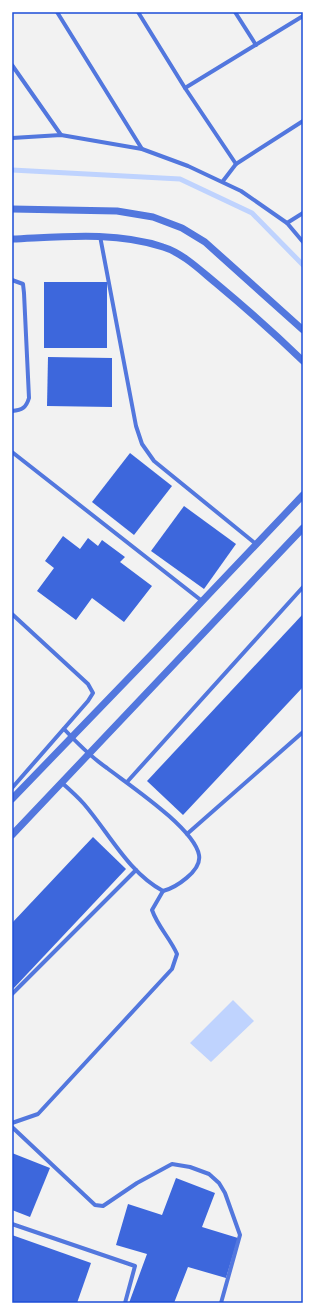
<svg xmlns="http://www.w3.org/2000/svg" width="315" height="1315" font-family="'Alegreya Sans',sans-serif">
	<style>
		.water { fill: #bfd3fe }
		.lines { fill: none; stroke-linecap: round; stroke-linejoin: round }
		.stream { stroke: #bfd3fe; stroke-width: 5 }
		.building { fill: #3d67dc }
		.minor { stroke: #5277de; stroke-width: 4 }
		.tertiary { stroke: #5277de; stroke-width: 7 }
		.neatline { fill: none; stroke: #1d4ed8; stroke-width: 1.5 }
	</style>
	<rect width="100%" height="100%" fill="#f2f2f2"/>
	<polygon class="water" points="233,1000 254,1021 211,1062 190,1043"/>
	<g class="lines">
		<polyline class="stream" points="12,170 180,179 252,213 303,265"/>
	</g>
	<g class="building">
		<rect x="44" y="282" width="63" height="66"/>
		<polygon points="48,357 112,358 112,407 47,406"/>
		<polygon points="130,453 172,486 134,535 92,502"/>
		<polygon points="184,506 236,544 204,589 151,551"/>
		<polygon points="63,536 80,549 88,538 98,546 102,540 125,557 120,562 152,586 124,622 92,598 76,620 37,591 54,568 45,561"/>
		<polygon points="303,614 303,687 183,815 147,781"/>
		<polygon points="93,837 126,869 12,990 12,923"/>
		<polygon points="12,1153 50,1168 30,1217 12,1210"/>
		<polygon points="176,1178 215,1193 202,1227 238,1238 226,1278 188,1267 174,1303 129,1303 147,1254 116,1245 128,1204 162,1215"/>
		<polygon points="12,1235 91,1263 77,1303 12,1303"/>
	</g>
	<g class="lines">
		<g class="minor">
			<polyline points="57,12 142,149"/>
			<polyline points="138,12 185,88 236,164"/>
			<polyline points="235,12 256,45"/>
			<polyline points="12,65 61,135"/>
			<polyline points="185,88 303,16"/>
			<polyline points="12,138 61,135 142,149 188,166 241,191 287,223 303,242"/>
			<polyline points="223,181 236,164 303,121"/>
			<polyline points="287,223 303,213"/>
			<polyline points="100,236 136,426 142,444 154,461 256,544"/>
			<path d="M12 280 23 284 24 293 29 398C26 408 22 410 12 411"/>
			<polyline points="12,452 202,601"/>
			<polyline points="12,614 88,684 93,693 88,701 12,788"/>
			<path d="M61 782C69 789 77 796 84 804 109 833 128 872 163 891 175 888 202 871 199 855 194 828 129 785 107 768 91 757 77 743 64 729"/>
			<polyline points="127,782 303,587"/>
			<polyline points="187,834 303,732"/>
			<polyline points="12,994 136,870"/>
			<path d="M12 1123 38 1114 172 969 177 954C170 938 158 927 152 910L163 891"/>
			<polyline points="12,1127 95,1205 103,1206 137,1183 172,1164 190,1167 209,1174 219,1183 225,1193 240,1235 221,1303"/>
			<polyline points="12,1224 135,1266 125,1303"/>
		</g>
		<g class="tertiary">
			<polyline points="12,209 117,211 153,217 182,228 205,242 303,330"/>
			<path d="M12 239C61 237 115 231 163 247 183 253 201 271 217 284 247 309 275 334 303 361"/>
			<polyline points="12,799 153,653 303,495"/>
			<polyline points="12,835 303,528"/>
		</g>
	</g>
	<rect width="315" height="1315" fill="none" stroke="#ffffff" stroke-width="26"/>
	<rect x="13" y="13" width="289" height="1289" class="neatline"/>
</svg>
